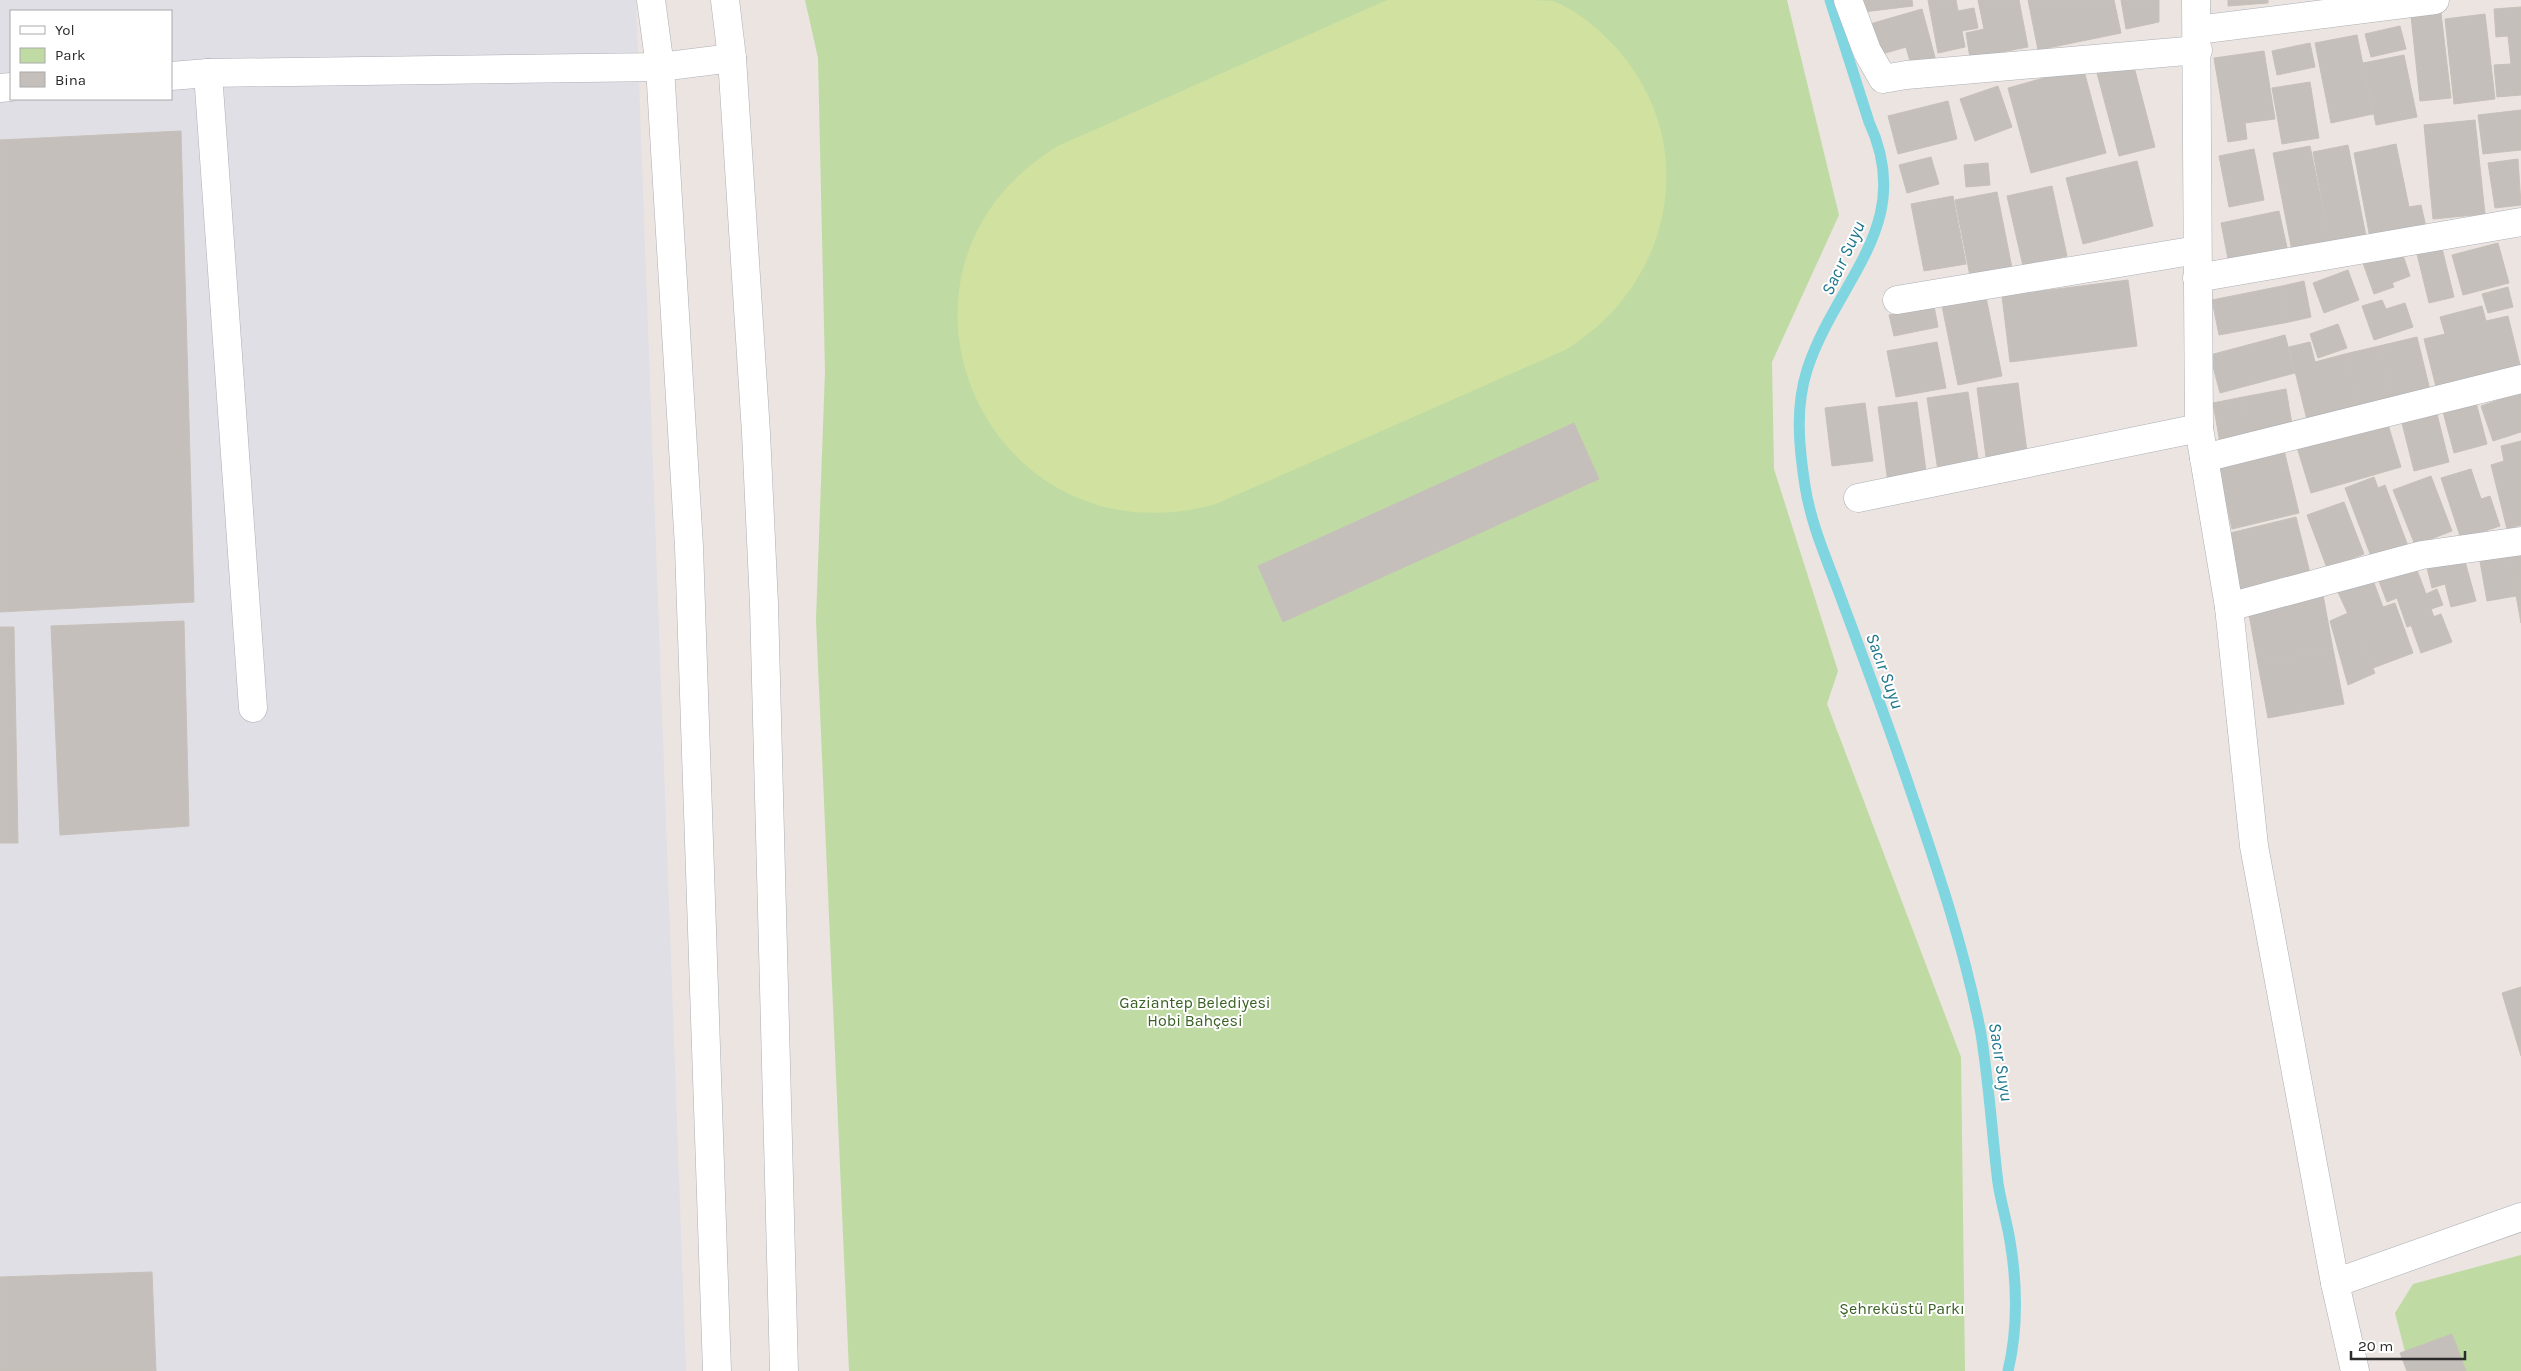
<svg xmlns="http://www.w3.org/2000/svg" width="2521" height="1371" font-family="Karla,sans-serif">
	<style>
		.industrial { fill: #e0dfe5; fill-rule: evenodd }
		.green { fill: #bfdba3 }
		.pitch { fill: #d0e1a0 }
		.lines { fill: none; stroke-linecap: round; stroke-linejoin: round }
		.stream { stroke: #7fd6e1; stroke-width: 11 }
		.building { fill: #c4bfbb; stroke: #c7c0b9 }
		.minor-casing { stroke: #acafb6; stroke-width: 29 }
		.minor { stroke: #fff; stroke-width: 28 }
		.labels { text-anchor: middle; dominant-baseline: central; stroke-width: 4; stroke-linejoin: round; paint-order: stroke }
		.park-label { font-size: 16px; fill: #3a6123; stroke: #fff }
		.water-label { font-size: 18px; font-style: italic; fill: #1e788d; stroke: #fff }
	</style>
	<rect width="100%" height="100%" fill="#ebe4e0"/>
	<path class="industrial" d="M0 0H636L686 1371H0ZM11 11H171V99H11Z"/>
	<g class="green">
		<polygon points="805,0 1787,0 1839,215 1772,362 1774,469 1838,671 1827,704 1961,1057 1965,1371 849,1371 816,620 825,371 818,58"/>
		<polygon points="2521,1255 2521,1371 2410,1371 2395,1313 2413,1284"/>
	</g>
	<path class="pitch" d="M1387 0C1429 0 1470 0 1512 0 1524 0 1542 0 1553 1 1579 11 1601 31 1619 51 1702 148 1671 286 1565 350L1216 504C986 568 855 269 1058 146Z"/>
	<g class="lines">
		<path class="stream" d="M1830 0 1869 122C1917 225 1836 280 1807 370 1795 408 1799 447 1805 486 1811 525 1828 562 1841 598 1864 660 1887 721 1908 783 1936 865 1965 949 1981 1034 1989 1083 1992 1134 1998 1183 2001 1203 2007 1222 2010 1241 2017 1283 2018 1329 2008 1371"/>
	</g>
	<g class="building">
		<polygon points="1851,0 1912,0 1913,6 1863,12"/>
		<polygon points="1928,0 1956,0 1958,11 1974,8 1978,28 1962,31 1965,47 1938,53"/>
		<polygon points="1978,0 2019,0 2028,47 1970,58 1966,33 1984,29"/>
		<polygon points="2028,0 2114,0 2121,33 2038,50"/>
		<polygon points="2121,0 2159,0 2159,22 2126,29"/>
		<polygon points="2228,0 2268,0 2268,3 2228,6"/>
		<polygon points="2521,7 2521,95 2497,97 2494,65 2511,64 2508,36 2496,37 2494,9"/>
		<polygon points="1922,9 1936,61 1912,68 1906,47 1872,57 1863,26"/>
		<polygon points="2441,13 2451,98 2420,101 2411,16"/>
		<polygon points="2485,14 2495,99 2454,104 2445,19"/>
		<polygon points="2400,26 2406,49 2371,57 2365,34"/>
		<polygon points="2357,35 2373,114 2331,123 2315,43"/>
		<polygon points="2310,43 2315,67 2277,75 2272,51"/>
		<polygon points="2264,51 2275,119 2245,123 2247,139 2228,142 2214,58"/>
		<polygon points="2404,55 2417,117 2376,125 2363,63"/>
		<polygon points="2133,63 2155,147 2119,156 2097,73"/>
		<polygon points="2083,67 2106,153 2031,173 2008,88"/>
		<polygon points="2310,82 2319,138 2282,144 2272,88"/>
		<polygon points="1998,86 2012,127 1975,141 1960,99"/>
		<polygon points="1948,101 1957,139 1898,154 1888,116"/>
		<polygon points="2521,110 2521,150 2483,154 2478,115"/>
		<polygon points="2475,120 2485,214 2433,219 2424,125"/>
		<polygon points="181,131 194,602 0,612 0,140"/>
		<polygon points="2396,144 2409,207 2421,205 2426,227 2370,238 2354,153"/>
		<polygon points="2348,145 2366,236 2330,243 2313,152"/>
		<polygon points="2310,146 2330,243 2292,251 2273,153"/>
		<polygon points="2254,149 2264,200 2229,207 2219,156"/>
		<polygon points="1931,157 1939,184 1907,193 1899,165"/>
		<polygon points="2518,159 2521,205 2495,208 2488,163"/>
		<polygon points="2137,161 2153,226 2083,244 2066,178"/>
		<polygon points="1988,163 1990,185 1966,187 1964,165"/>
		<polygon points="2052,186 2067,256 2023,266 2007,196"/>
		<polygon points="1997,192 2012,268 1970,276 1955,200"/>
		<polygon points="1953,196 1966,264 1924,271 1911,204"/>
		<polygon points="2279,211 2288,252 2229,264 2221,223"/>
		<polygon points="2440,240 2454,297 2429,303 2415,246"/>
		<polygon points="2498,243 2509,283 2463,295 2452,255"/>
		<polygon points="2401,249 2410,276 2392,283 2394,287 2374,294 2363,263"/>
		<polygon points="2348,270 2359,300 2324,313 2313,283"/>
		<polygon points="2128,280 2137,346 2010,362 2002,296"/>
		<polygon points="2304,281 2311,317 2289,322 2282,286"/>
		<polygon points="2282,286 2289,322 2219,335 2212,300"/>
		<polygon points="2508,287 2513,307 2488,313 2482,294"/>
		<polygon points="1986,297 2002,376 1958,385 1942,306"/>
		<polygon points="2382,300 2386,309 2405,303 2413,327 2374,340 2362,306"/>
		<polygon points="1934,306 1938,327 1894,336 1889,315"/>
		<polygon points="2482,306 2486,321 2508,316 2521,369 2438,395 2424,339 2445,334 2440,317"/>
		<polygon points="2338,324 2347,348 2318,358 2310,334"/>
		<polygon points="2285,335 2295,373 2220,393 2210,355"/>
		<polygon points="2417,337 2430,390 2392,399 2379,346"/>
		<polygon points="1937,342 1946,388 1896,397 1887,351"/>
		<polygon points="2310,342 2315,362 2345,354 2358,407 2307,420 2289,347"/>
		<polygon points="2379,346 2392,399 2358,407 2345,354"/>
		<polygon points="2018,383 2027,452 1986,457 1977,388"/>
		<polygon points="2286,389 2293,430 2251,438 2243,397"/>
		<polygon points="1968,392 1979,465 1938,471 1927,398"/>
		<polygon points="2521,392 2521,432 2493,441 2481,406"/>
		<polygon points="2474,395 2487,444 2454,453 2441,404"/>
		<polygon points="2243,397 2251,438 2220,443 2213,403"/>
		<polygon points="1917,402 1927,479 1888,483 1878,407"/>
		<polygon points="1865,403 1873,461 1832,466 1825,408"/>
		<polygon points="2435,406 2449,462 2414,471 2400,415"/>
		<polygon points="2386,418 2401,467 2311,493 2296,444"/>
		<polygon points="1574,423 1599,479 1283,622 1258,566"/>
		<polygon points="2521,441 2521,525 2507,529 2491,465 2504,461 2501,446"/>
		<polygon points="2284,450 2299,513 2232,529 2218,466"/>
		<polygon points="2471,469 2481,499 2490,496 2500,526 2461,539 2441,478"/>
		<polygon points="2431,476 2452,531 2415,545 2393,490"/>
		<polygon points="2374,477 2378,488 2385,485 2408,546 2372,559 2345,488"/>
		<polygon points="2344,502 2364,554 2327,568 2307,515"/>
		<polygon points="2296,517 2312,581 2241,598 2226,534"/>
		<polygon points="2521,548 2521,623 2508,551"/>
		<polygon points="2508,551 2516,596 2487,601 2479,556"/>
		<polygon points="2463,554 2476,601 2451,607 2445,584 2432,588 2426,564"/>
		<polygon points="2414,562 2426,594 2437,589 2443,605 2431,609 2434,617 2407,627 2397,598 2387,602 2377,576"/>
		<polygon points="2371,575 2383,607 2395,603 2413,653 2373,668 2336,588"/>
		<polygon points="2323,595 2333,649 2258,664 2248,609"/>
		<polygon points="2348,613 2375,673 2348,685 2330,621"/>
		<polygon points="2441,614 2452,642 2421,653 2411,625"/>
		<polygon points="184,621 189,826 60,835 51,626"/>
		<polygon points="0,627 14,627 18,843 0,843"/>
		<polygon points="2333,649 2344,704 2268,718 2258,664"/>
		<polygon points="2521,987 2521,1056 2502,993"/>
		<polygon points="152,1272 156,1371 0,1371 0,1277"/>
		<polygon points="2452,1334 2466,1371 2407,1371 2400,1353"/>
	</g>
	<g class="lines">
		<g class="minor-casing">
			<g id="minor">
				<polyline points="651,0 660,67 689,547 717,1371"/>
				<polyline points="725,0 732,58 756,433 764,604 784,1371"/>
				<polyline points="1848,0 1867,51 1883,79 1906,75 2198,50"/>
				<polyline points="2196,0 2199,428 2229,607 2254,846 2335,1283 2355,1371"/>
				<polyline points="2197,30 2435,0"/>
				<polyline points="208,73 253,708"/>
				<polyline points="171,76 208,73 660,67 732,58"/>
				<polyline points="0,88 11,87"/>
				<polyline points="2197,278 2521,222"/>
				<polyline points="1897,300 2197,250"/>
				<polyline points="2204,458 2521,379"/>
				<polyline points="1858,498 2199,428"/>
				<polyline points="2229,607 2422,555 2521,541"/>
				<polyline points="2335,1283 2521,1217"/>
			</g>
		</g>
		<use href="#minor" class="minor"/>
	</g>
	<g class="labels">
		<g class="park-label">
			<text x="1195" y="1002">Gaziantep Belediyesi<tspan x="1195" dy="18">Hobi Bahçesi</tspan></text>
			<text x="1902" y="1308">Şehreküstü Parkı</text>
		</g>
		<g class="water-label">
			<text transform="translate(1843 258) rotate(-65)">Sacır Suyu</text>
			<text transform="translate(1885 671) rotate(70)">Sacır Suyu</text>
			<text transform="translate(2001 1062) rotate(81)">Sacır Suyu</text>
		</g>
	</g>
	<rect x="10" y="10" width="162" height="90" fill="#ffffff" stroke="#aaaaaa"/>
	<rect x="20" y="26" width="25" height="8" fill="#ffffff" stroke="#aaaaaa"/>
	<text x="55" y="35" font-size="15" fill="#2b2b2b">Yol</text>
	<rect x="20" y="48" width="25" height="15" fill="#bfdba3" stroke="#aaaaaa"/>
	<text x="55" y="60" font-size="15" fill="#2b2b2b">Park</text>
	<rect x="20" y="72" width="25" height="15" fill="#c4bfbb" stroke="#aaaaaa"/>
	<text x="55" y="85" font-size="15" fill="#2b2b2b">Bina</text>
	<path d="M2351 1351v8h114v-8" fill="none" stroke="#2b2b2b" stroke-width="2.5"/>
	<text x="2358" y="1351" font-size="15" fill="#2b2b2b" stroke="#ffffff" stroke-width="4" paint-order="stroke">20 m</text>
</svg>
